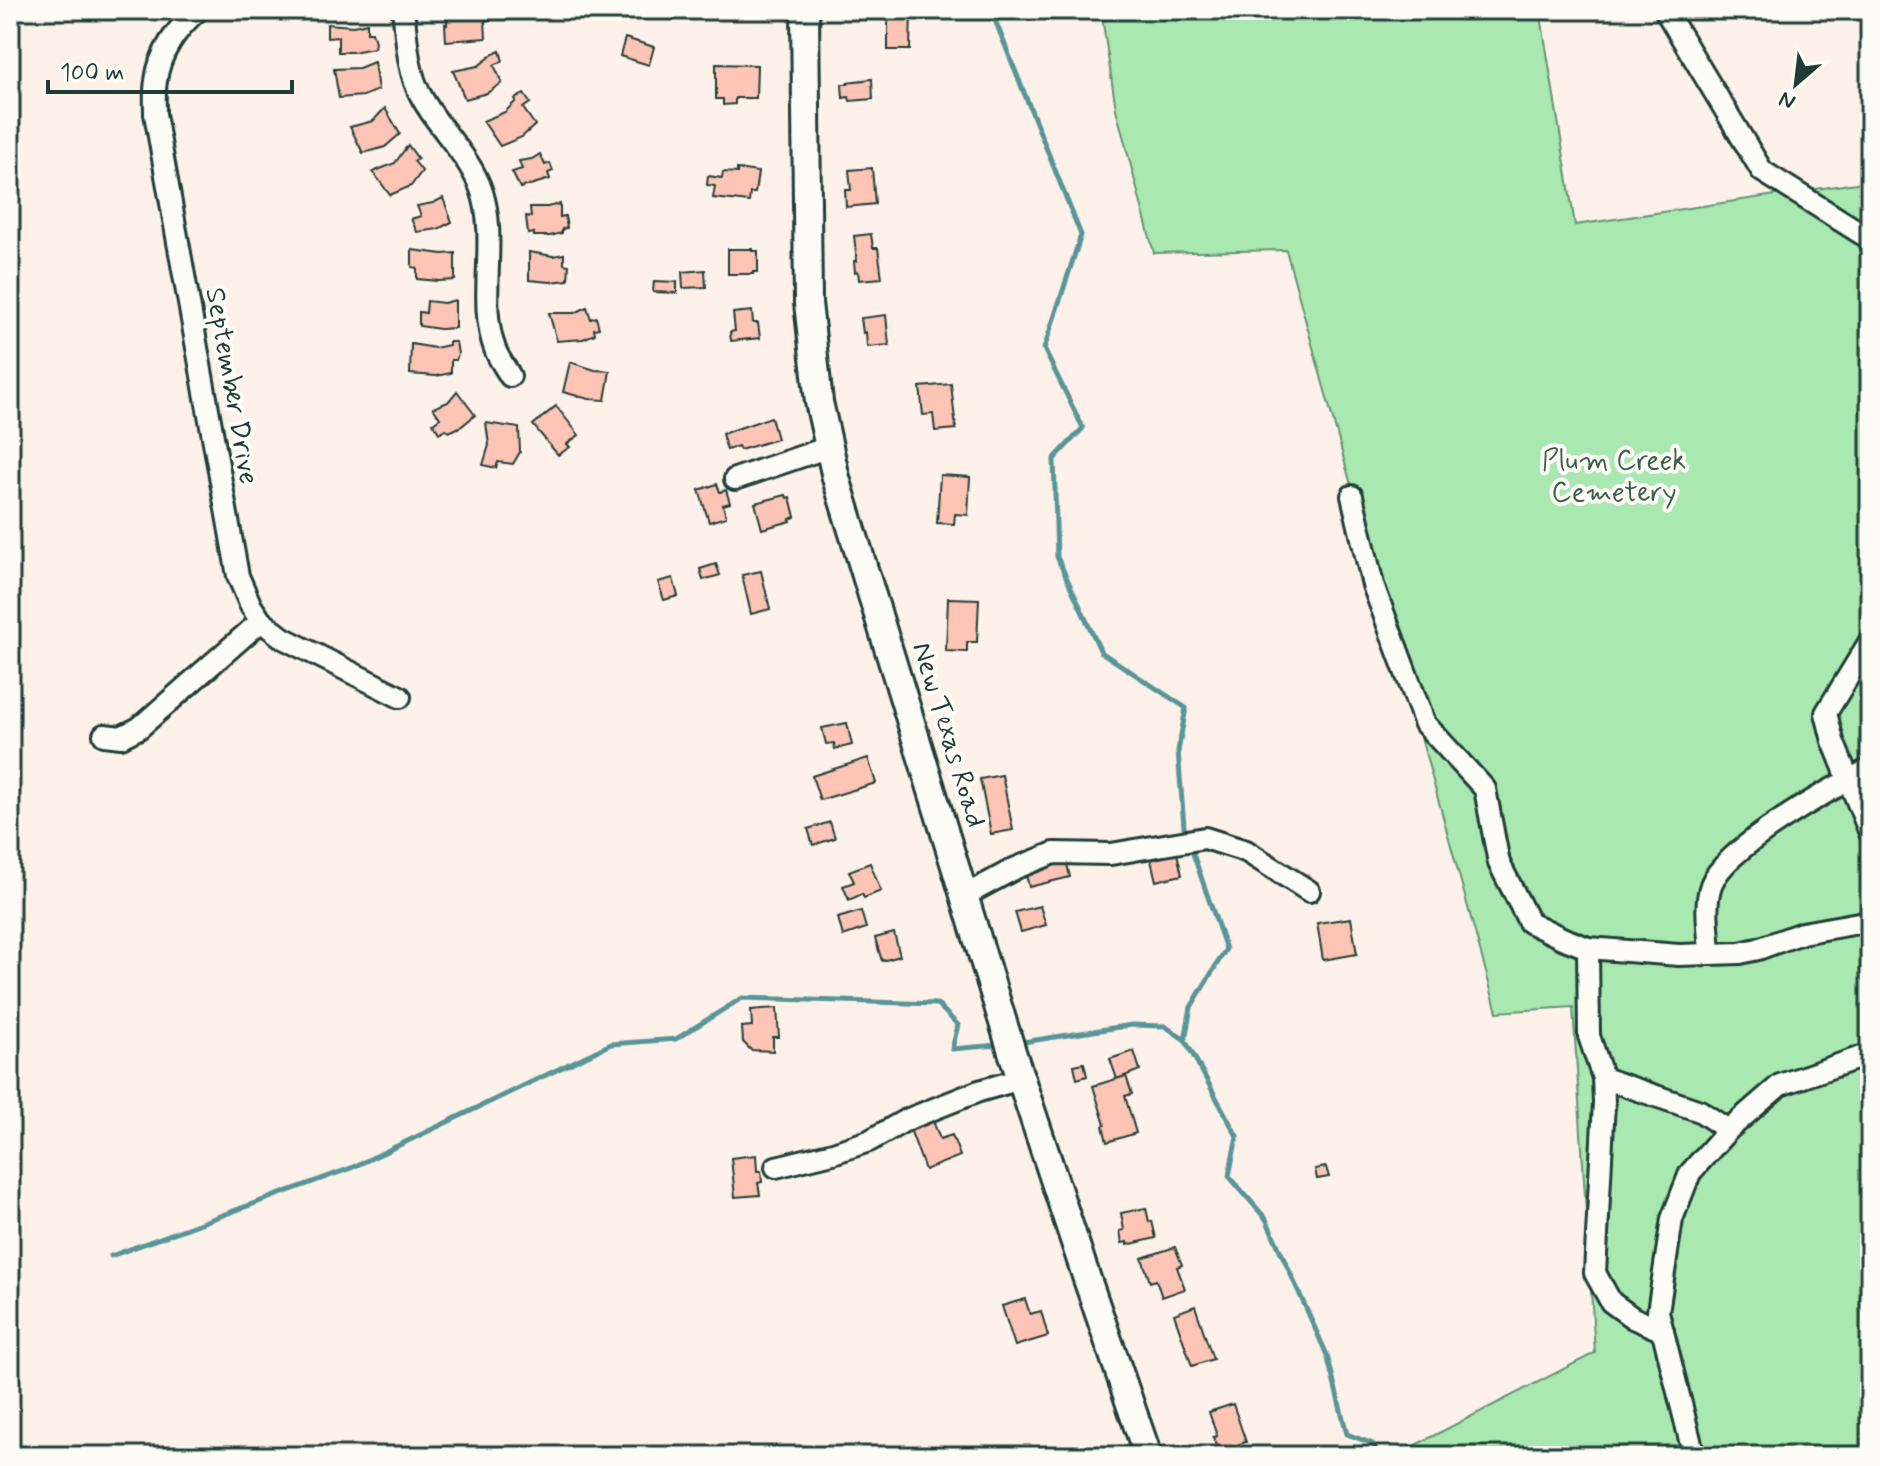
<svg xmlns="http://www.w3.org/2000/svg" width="1880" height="1466" font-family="Mynerve,sans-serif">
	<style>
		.green { fill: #a9e9b1; stroke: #649372; stroke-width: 2 }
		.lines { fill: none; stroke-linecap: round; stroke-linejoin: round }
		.stream { stroke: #599598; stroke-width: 5 }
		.building { fill: #fec4b5; stroke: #1f3d34; stroke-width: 2 }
		.minor-casing { stroke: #1f3d34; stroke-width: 26 }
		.major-casing { stroke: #1f3d34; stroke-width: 32 }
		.minor { stroke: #fdfcf7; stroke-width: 20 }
		.major { stroke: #fdfcf7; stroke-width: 26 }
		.labels { text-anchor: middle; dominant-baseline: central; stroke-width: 8; stroke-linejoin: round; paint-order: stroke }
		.street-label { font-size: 28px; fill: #1f3d34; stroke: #fdfcf7 }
		.park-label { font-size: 28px; fill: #3b5f4d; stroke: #fdfcf7 }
	</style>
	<rect width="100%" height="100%" fill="#fdf1ea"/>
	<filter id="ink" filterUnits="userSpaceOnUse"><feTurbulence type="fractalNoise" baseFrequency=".0125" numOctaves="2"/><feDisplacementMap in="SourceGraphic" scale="16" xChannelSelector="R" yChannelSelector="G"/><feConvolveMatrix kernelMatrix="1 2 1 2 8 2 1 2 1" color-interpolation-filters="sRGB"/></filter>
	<g filter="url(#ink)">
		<polygon class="green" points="1101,10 1540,10 1575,225 1870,181 1870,1456 1394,1456 1595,1353 1573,1007 1497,1012 1286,250 1154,253 1116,109"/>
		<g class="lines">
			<g class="stream">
				<polyline points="991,10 1081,235 1044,349 1083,428 1054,459 1057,557 1101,652 1186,708 1178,751 1184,827 1187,836"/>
				<polyline points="1185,1040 1191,1007 1226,949 1190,845"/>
				<polyline points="1023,1042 1132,1025 1165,1026 1185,1040 1237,1136 1229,1176 1266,1219 1327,1355 1347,1434 1373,1444 1378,1456"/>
				<polyline points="111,1256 351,1168 611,1044 676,1039 742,998 937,1004 958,1025 952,1049 998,1045"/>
			</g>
		</g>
		<g class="building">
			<polygon points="483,10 490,10 491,20 485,20 486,38 446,41 445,24 447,25 447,12 471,13"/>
			<polygon points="888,10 911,10 910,50 888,50"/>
			<polygon points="367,23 367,32 372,32 375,42 374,48 353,52 338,52 338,37 327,38 327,24 353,26"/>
			<polygon points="625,38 654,47 649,65 620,56"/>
			<polygon points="500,51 503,61 494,65 502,83 487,93 465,99 453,71 478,66 490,57 489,56"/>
			<polygon points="374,62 378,90 363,96 339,98 334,69 359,68"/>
			<polygon points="716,64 757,65 756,98 735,98 735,104 723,105 723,99 716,99"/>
			<polygon points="872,79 873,99 850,101 849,97 843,98 842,84 848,84 848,82"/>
			<polygon points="524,94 530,103 523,108 535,125 522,137 500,146 483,121 505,112 516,101 515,99"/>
			<polygon points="385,108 400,134 385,147 363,153 350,127 373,121"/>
			<polygon points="408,145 418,159 414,161 422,171 411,186 390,195 373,172 395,163"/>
			<polygon points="540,154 545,165 550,163 553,171 548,173 550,179 520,188 512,172 522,169 519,161 532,159"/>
			<polygon points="872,168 875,204 846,207 845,190 851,190 849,170"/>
			<polygon points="737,169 758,172 755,193 750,193 749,202 713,198 715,186 707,185 708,176 722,178 723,172 737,173"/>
			<polygon points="443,198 452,222 438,229 417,232 411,219 421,216 417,206 433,203"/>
			<polygon points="560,204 560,217 565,216 567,228 562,229 562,233 550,236 534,236 534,233 528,234 526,216 531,217 530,207 547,207"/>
			<polygon points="871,234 873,248 878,248 882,278 859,280 858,271 855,272 854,261 857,261 854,236"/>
			<polygon points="728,249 752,249 752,251 758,251 758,272 753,272 753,274 728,274"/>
			<polygon points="412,250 443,254 455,253 455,280 439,281 417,279 417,268 412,267"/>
			<polygon points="529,252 553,256 564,254 564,264 569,265 568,280 550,282 529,280"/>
			<polygon points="705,270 706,287 683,288 682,272"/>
			<polygon points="654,281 677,282 677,293 653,292"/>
			<polygon points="455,300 455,328 440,329 419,326 419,312 426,313 427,301 444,303"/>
			<polygon points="587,307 591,319 596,317 599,328 594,329 595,334 583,339 557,341 549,313 575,313"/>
			<polygon points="752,311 753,323 758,323 760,338 731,341 730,332 735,331 733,313"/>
			<polygon points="886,315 889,345 867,347 866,332 863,333 861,318"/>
			<polygon points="449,342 456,342 458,354 456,360 451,360 451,373 436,376 410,374 411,344 435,348 449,345"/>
			<polygon points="570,362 595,370 610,371 605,400 589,399 563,392"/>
			<polygon points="951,384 956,429 935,431 933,414 923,415 920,387"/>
			<polygon points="457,391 475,415 462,426 449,432 446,429 439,433 433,423 440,418 433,408 448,402"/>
			<polygon points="556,406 579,435 567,444 570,447 558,455 533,425"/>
			<polygon points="771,417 777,439 740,450 738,446 727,450 722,434"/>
			<polygon points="486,423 519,428 520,452 513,464 498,462 496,468 483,465 489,445"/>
			<polygon points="940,475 970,477 968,515 955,514 954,524 937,523"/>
			<polygon points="717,484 720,492 726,490 730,503 723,505 726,517 709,522 699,490"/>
			<polygon points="786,495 787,498 790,497 795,517 790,519 791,521 762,529 755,503"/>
			<polygon points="716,564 720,575 703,580 700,569"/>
			<polygon points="761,571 770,609 751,614 742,575"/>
			<polygon points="673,578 678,596 664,600 658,582"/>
			<polygon points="948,598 979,599 977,642 967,642 967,652 946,651"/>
			<polygon points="847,723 852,745 835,749 834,743 826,744 822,728"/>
			<polygon points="868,758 876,783 820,800 812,776"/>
			<polygon points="1002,775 1013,830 991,834 980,779"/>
			<polygon points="830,822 835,838 813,845 808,829"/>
			<polygon points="1177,853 1182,875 1156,881 1151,860"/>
			<polygon points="1066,860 1070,877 1029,887 1025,871"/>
			<polygon points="870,863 881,891 864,898 862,894 849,900 843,886 854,882 849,871"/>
			<polygon points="1040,906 1046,925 1021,932 1015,912"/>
			<polygon points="861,911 866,928 843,936 838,918"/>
			<polygon points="1351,918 1357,954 1323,960 1317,923"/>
			<polygon points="894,933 900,956 882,961 875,938"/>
			<polygon points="777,1008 779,1037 773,1037 773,1051 751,1050 743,1042 742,1027 752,1026 751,1010"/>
			<polygon points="1134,1051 1140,1070 1117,1079 1110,1059"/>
			<polygon points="1084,1063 1087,1076 1077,1079 1074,1065"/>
			<polygon points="1126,1076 1132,1094 1125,1096 1136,1133 1107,1142 1103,1126 1105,1125 1093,1086"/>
			<polygon points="933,1121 940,1139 952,1135 960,1156 925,1170 910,1129"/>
			<polygon points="756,1155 757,1171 761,1171 762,1182 758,1183 760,1195 735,1197 731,1158"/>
			<polygon points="1326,1167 1329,1177 1317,1179 1315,1169"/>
			<polygon points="1146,1208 1149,1222 1152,1221 1156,1238 1127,1245 1127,1242 1122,1243 1120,1231 1124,1230 1121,1213"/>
			<polygon points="1175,1247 1182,1265 1177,1267 1185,1289 1162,1297 1156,1280 1150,1282 1142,1258"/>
			<polygon points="1025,1299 1030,1314 1041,1311 1048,1336 1015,1346 1002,1306"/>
			<polygon points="1195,1306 1213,1359 1192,1366 1174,1314"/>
			<polygon points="1233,1404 1246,1442 1230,1447 1231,1450 1219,1454 1213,1437 1217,1436 1209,1412"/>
		</g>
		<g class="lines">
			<g class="minor-casing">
				<g id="minor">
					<path d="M198 10C177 28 159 53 156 81 154 92 155 103 155 114L238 576 251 606 261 621 283 638 400 697"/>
					<path d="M403 10C407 37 407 69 420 94 437 128 470 155 482 192 498 241 477 302 495 349 498 358 505 367 510 376"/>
					<polyline points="1665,10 1762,171 1870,239"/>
					<polyline points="735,479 829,447"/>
					<polyline points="1352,496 1373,585 1425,724 1485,789 1499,863 1529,922 1562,938 1588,948 1679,955 1740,953 1758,949 1802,933 1870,921"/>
					<polyline points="1870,641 1826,713 1833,741 1870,833"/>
					<polyline points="104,735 121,737 139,728 261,621"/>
					<polyline points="964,896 1016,868 1054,853 1111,854 1205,838 1246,851 1309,891"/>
					<polyline points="1588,948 1589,1036 1603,1078 1604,1102 1595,1273 1611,1302 1633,1318 1663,1331"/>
					<path d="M1710 953C1709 931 1704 906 1711 885 1725 847 1832 788 1870 769"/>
					<polyline points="1603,1078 1700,1111 1728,1130"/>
					<polyline points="776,1167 833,1153 869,1141 906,1120 979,1091 1021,1079"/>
					<polyline points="1694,1456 1658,1312 1672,1219 1690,1173 1728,1130 1780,1085 1870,1054"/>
				</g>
			</g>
			<g class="major-casing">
				<polyline id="major" points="805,10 808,303 819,402 836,478 1013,1055 1087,1279 1148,1456"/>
			</g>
			<use href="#minor" class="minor"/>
			<use href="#major" class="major"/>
		</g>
	</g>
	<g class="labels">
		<g class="street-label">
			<text transform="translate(231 386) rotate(80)">September Drive</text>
			<text transform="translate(948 735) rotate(73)">New Texas Road</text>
		</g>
		<g class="park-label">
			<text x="1614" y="461">Plum Creek<tspan x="1614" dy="32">Cemetery</tspan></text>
		</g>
	</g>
	<rect width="1880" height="1466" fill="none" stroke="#fdfcf7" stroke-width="40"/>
	<rect x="20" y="20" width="1840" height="1426" fill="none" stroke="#1f3d34" stroke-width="3" filter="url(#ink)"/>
	<g transform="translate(1796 84) rotate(208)" stroke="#fdfcf7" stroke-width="6" paint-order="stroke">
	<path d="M0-6L14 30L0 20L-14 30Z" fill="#1f3d34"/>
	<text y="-12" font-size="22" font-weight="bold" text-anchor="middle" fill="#1f3d34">N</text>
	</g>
	<path d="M48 80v12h244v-12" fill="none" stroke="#1f3d34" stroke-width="4"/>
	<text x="60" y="80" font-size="24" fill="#1f3d34" stroke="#fdfcf7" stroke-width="6" paint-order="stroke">100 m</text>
</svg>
